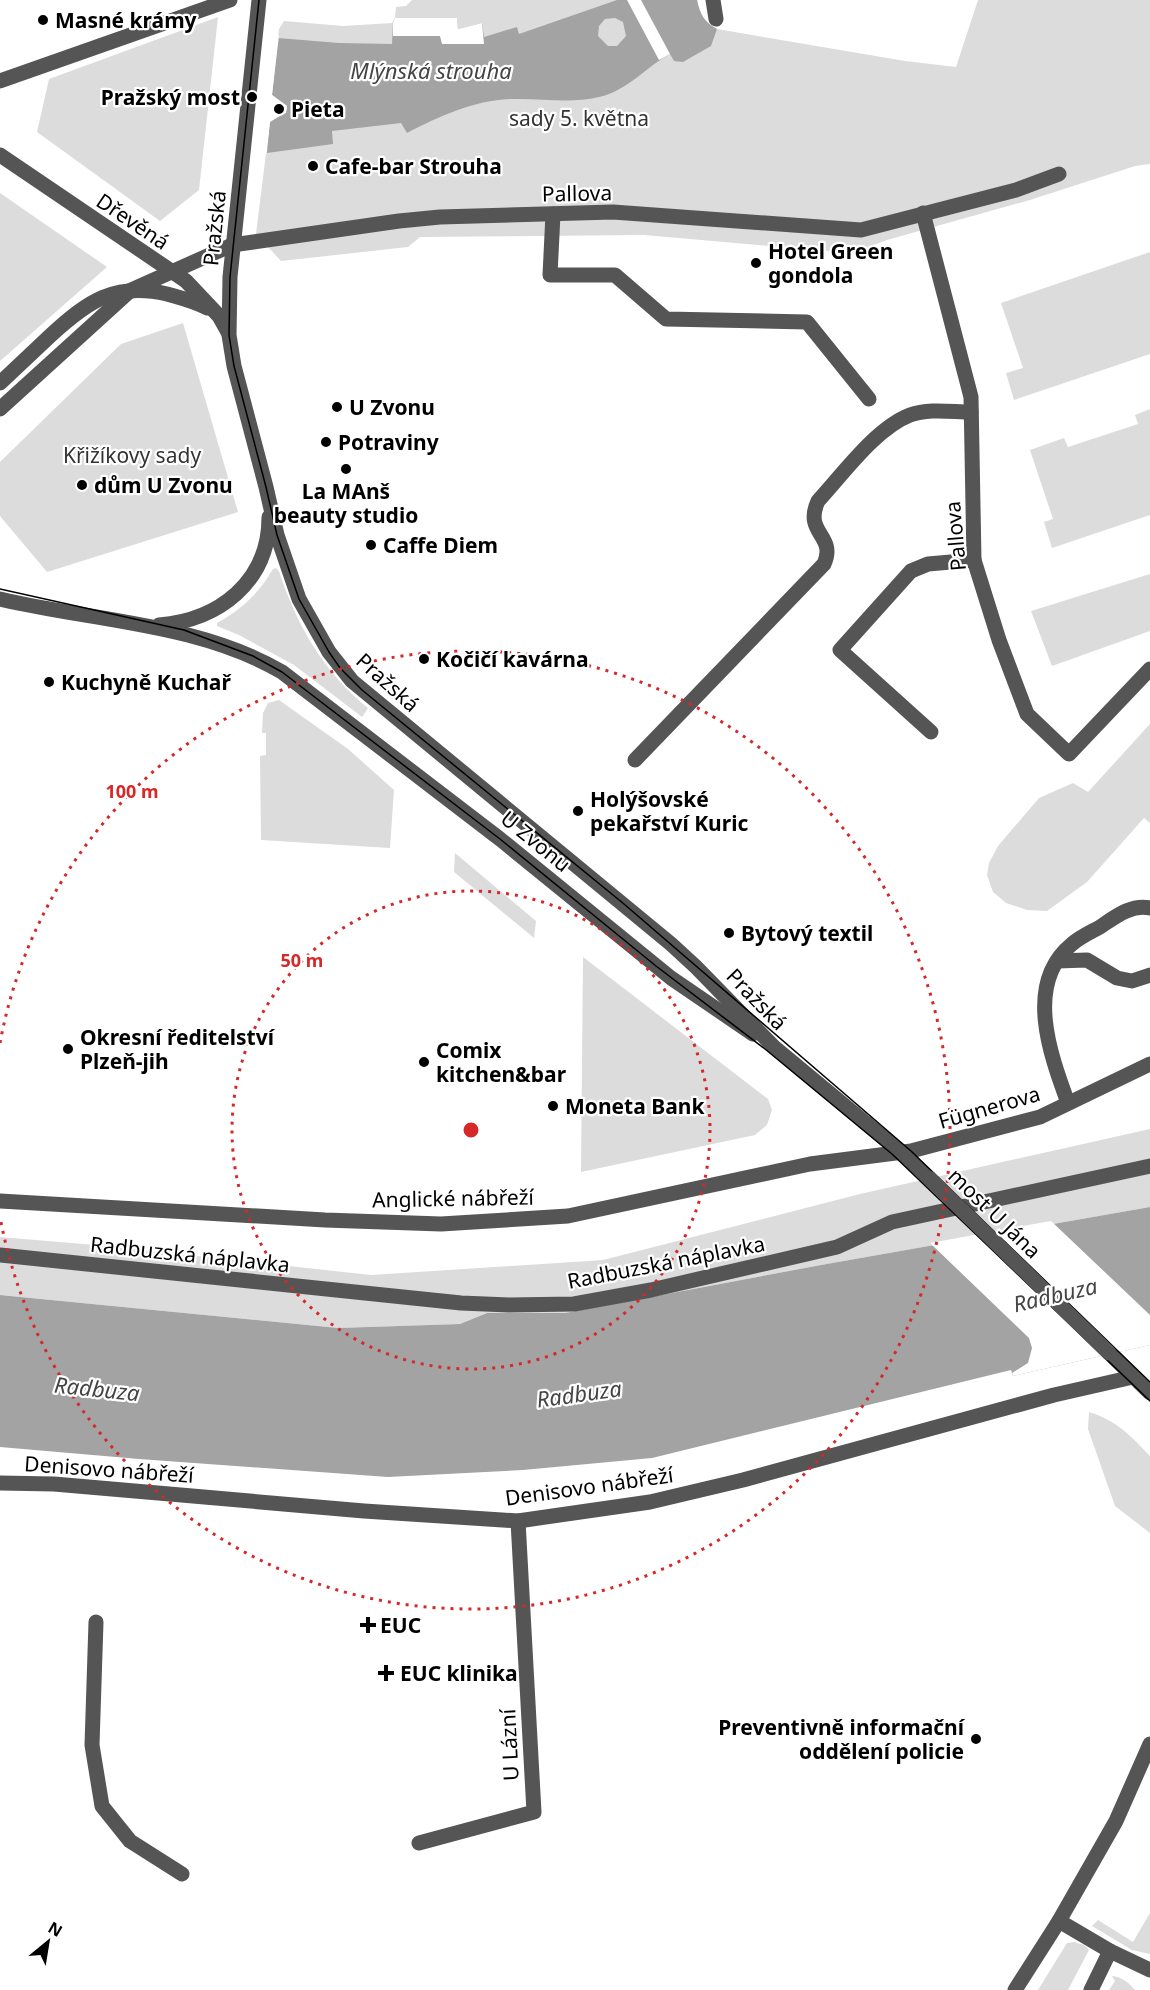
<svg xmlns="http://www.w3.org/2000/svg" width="1150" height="1990" font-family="'Noto Sans',sans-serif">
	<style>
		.green { fill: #dcdcdc }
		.water { fill: #a3a3a3; fill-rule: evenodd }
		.pier { fill: #fff }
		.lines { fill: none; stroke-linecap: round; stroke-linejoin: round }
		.minor { stroke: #555; stroke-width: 15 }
		.tram { stroke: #000; stroke-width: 1.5 }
		.minor-bridge { stroke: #555; stroke-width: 15 }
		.ring { fill: none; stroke: #d62828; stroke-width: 3; stroke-dasharray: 3 6 }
		.poi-dot { fill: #000; stroke: #fff; stroke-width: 2 }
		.labels { text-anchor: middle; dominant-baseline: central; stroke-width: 4.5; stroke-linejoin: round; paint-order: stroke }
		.poi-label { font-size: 21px; font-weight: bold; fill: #000; stroke: #fff; text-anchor: start }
		.park-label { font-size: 21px; fill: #333; stroke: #fff }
		.street-label { font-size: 21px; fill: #000; stroke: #fff }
		.water-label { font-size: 22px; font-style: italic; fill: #444; stroke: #fff }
		.centre { fill: #d62828; stroke: #fff; stroke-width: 3 }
		.ring-label { font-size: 18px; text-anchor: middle; font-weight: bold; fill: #d62828; stroke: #fff; stroke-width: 4.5; stroke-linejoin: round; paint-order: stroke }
	</style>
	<rect width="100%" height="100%" fill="#fff"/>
	<g class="green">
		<path d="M412 0H697C700 14 704 22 717 29L905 61 956 67 978 0H1150V164L1135 166 1030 200 887 240 852 253 644 235 420 237 408 247 281 261 256 234 270 121 286 113 287 106 272 95 279 29 284 21 343 26 392 23 395 18 396 7 406 6Z"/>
		<polygon points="218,17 199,190 160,221 37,132 49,79"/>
		<polygon points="0,193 107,267 0,361"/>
		<polygon points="1150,252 1150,354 1014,400 1006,373 1023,368 1001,303"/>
		<polygon points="183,323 238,512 47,572 0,516 0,462 121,344"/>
		<polygon points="1150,409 1150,515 1052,548 1044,522 1053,519 1030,450 1064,438 1068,447 1138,424 1135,415"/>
		<path d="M276 568 279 571C296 624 324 673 368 708L362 717 294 665 239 635 217 626V623C242 609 259 593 273 569Z"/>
		<polygon points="1150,574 1150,631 1052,666 1031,611"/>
		<polygon points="279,700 348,749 394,790 390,848 261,840 260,756 266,755 266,733 262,733 263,713 268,703"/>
		<polygon points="1150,724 1150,823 1144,818 1087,882 1047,911 1027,910 1006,903 993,892 987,875 989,863 998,846 1039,798 1073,783 1088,792"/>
		<polygon points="455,853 536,921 534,938 454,872"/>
		<polygon points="583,957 768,1099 772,1110 767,1125 755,1135 581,1172"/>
		<polygon points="1150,1129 1150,1207 821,1265 565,1313 487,1313 460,1324 338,1328 0,1295 0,1237 95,1245 371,1275 603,1260 860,1194"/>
		<path d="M1089 1412C1117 1421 1130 1435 1150 1456V1533L1115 1506 1088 1429Z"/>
		<polygon points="1150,1913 1150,1954 1132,1950 1092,1926 1098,1920 1133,1942"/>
		<polygon points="1074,1942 1084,1945 1089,1950 1068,1990 1038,1990 1067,1943"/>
		<path d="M1112 1976C1122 1977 1128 1982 1135 1990H1109L1115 1981Z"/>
	</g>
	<g class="water">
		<path d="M617 0H697C700 14 704 22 717 29L711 46 683 62 674 61 670 54C646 67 627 91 599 97 569 104 542 98 512 99 475 100 440 116 407 133L401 123 332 131 333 144 267 153 270 121 286 113 287 106 272 95 278 38 339 43 392 44 393 23 395 18H457L458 29 482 23 484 37 517 27 519 34ZM615 18 623 22 626 36 617 46H608L598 36 599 26 605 19Z"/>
		<polygon points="1150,1207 1150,1345 1013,1376 1011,1370 652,1458 523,1470 388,1477 139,1459 0,1447 0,1295 338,1328 460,1324 487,1313 565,1313 821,1265"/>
	</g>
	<g class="pier">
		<polygon points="627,0 641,0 670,54 659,60"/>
		<polygon points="395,18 457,18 458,29 482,23 484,44 442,44 440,36 393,36 393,23"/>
		<polygon points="279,35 272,95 287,106 286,112 270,122 266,156 264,153 267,120 283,111 284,107 269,95 275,38"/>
		<polygon points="1051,1221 1150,1315 1150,1345 1013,1376 1012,1373 1028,1363 1032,1348 1029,1338 930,1243"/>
	</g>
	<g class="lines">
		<g class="minor">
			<polyline points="259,0 230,277 229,335 234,366 266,487 277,535 299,599 329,652 352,681 671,944 696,967 774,1047 902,1153 929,1178"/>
			<polyline points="713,0 716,19"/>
			<polyline points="0,81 230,0"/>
			<polyline points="0,155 186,281 219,316 228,332"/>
			<polyline points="923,213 971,397 974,560 999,640 1027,714 1069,754 1150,669"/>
			<polyline points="553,214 550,275 615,275 666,319 807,322 869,399"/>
			<path d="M0 383C17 367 34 351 51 335 88 301 115 282 167 294 181 298 194 301 207 308"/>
			<polyline points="0,409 131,290 232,245 399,221 440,217 613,212 861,230 1016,190 1059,174"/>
			<path d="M0 599C93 621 198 623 282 672L500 839 671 978 753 1034"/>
			<path d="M159 625C219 620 269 582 269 517"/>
			<polyline points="931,732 840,650 911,571 928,564 974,560"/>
			<path d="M635 760 824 564C837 535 803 534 818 501 843 474 876 428 910 415 929 408 952 412 971 412"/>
			<polyline points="1057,961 1087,960 1117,978 1132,981 1150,975"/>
			<path d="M1068 1103C1050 1054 1024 983 1072 944 1080 937 1091 932 1100 927 1115 917 1131 904 1150 908"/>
			<polyline points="0,1201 325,1220 441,1224 568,1216 810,1164 911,1151 1040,1117 1150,1064"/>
			<polyline points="0,1255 461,1303 509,1305 574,1304 651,1290 837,1247 892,1222 1150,1166"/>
			<polyline points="1109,1353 1150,1393"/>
			<polyline points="0,1483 54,1484 364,1511 518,1521 650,1502 743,1480 1054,1395 1133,1377"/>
			<polyline points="96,1622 92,1745 102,1806 130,1841 182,1874"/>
			<polyline points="419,1843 534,1812 518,1521"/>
			<polyline points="1110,1951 1059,1921 1116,1821 1150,1744"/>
			<polyline points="1015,1990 1059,1921"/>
			<polyline points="1091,1990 1110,1951 1150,1970"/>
		</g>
		<g class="tram">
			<polyline points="259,0 230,277 229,335 234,366 266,487 277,535 299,599 329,652 340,668 362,690 624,904 911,1151 1150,1382"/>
			<polyline points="0,589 184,630 253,656 282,672 500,839 656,966 765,1049 892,1154 1150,1401"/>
		</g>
		<polyline class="minor-bridge" points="929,1178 1109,1353"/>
	</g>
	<g class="ring">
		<circle cx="471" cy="1130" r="239"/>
		<path d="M0 1043A479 479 0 1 1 0 1217"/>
	</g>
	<g class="poi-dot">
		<circle cx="43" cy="20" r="6"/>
		<circle cx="252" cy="97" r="6"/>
		<circle cx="279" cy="109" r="6"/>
		<circle cx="313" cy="166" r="6"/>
		<circle cx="756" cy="263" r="6"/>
		<circle cx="337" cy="407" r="6"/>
		<circle cx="326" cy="442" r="6"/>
		<circle cx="346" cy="469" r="6"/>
		<circle cx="82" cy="485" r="6"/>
		<circle cx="371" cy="545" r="6"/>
		<circle cx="424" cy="659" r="6"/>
		<circle cx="49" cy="682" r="6"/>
		<circle cx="578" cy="811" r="6"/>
		<circle cx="729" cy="933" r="6"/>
		<circle cx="68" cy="1049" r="6"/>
		<circle cx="424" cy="1062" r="6"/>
		<circle cx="553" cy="1106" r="6"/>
		<path d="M365 1616h6v6h6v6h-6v6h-6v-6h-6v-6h6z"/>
		<path d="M383 1664h6v6h6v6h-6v6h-6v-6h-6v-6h6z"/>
		<circle cx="976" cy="1739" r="6"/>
	</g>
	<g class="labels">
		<g class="poi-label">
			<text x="55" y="20">Masné krámy</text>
			<text x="240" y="97" text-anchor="end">Pražský most</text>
			<text x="291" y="109">Pieta</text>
			<text x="325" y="166">Cafe-bar Strouha</text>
			<text x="768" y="251">Hotel Green<tspan x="768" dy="24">gondola</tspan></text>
			<text x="349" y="407">U Zvonu</text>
			<text x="338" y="442">Potraviny</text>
			<text x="94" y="485">dům U Zvonu</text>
			<text x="346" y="491" text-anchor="middle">La MAnš<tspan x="346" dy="24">beauty studio</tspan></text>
			<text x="383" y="545">Caffe Diem</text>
			<text x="436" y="659">Kočičí kavárna</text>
			<text x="61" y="682">Kuchyně Kuchař</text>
			<text x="590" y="799">Holýšovské<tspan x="590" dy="24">pekařství Kuric</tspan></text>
			<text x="741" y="933">Bytový textil</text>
			<text x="80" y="1037">Okresní ředitelství<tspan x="80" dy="24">Plzeň-jih</tspan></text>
			<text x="436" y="1050">Comix<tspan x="436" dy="24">kitchen&amp;bar</tspan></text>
			<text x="565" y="1106">Moneta Bank</text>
			<text x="380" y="1625">EUC</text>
			<text x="400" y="1673">EUC klinika</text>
			<text x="964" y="1727" text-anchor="end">Preventivně informační<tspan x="964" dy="24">oddělení policie</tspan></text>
		</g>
		<g class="park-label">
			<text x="579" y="118">sady 5. května</text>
			<text x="132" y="455">Křižíkovy sady</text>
		</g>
		<g class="street-label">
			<text transform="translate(577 193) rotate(-1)">Pallova</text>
			<text transform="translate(133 221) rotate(34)">Dřevěná</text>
			<text transform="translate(214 228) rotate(-84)">Pražská</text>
			<text transform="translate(955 536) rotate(-95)">Pallova</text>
			<text transform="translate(388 682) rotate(42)">Pražská</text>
			<text transform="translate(536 841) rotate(39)">U Zvonu</text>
			<text transform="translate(757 999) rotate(46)">Pražská</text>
			<text transform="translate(989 1107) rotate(-16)">Fügnerova</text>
			<text transform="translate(453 1198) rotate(-1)">Anglické nábřeží</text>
			<text transform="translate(995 1213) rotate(44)">most U Jána</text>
			<text transform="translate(190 1254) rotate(6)">Radbuzská náplavka</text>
			<text transform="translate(666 1262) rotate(-11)">Radbuzská náplavka</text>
			<text transform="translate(109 1469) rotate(4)">Denisovo nábřeží</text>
			<text transform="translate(589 1486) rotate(-8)">Denisovo nábřeží</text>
			<text transform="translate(509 1745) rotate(-93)">U Lázní</text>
		</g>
		<g class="water-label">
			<text x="431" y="70">Mlýnská strouha</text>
			<text transform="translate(1055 1294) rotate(-13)">Radbuza</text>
			<text transform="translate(97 1388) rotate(6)">Radbuza</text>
			<text transform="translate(579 1393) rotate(-8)">Radbuza</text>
		</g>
	</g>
	<circle cx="471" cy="1130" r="9" class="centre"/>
	<g class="ring-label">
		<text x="132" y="798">100 m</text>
		<text x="302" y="967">50 m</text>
	</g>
	<g transform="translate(48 1942) rotate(30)" stroke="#ffffff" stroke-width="4.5" paint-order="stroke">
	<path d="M0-4.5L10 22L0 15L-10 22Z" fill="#000000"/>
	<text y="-9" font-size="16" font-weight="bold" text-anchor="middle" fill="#000000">N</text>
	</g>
</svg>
